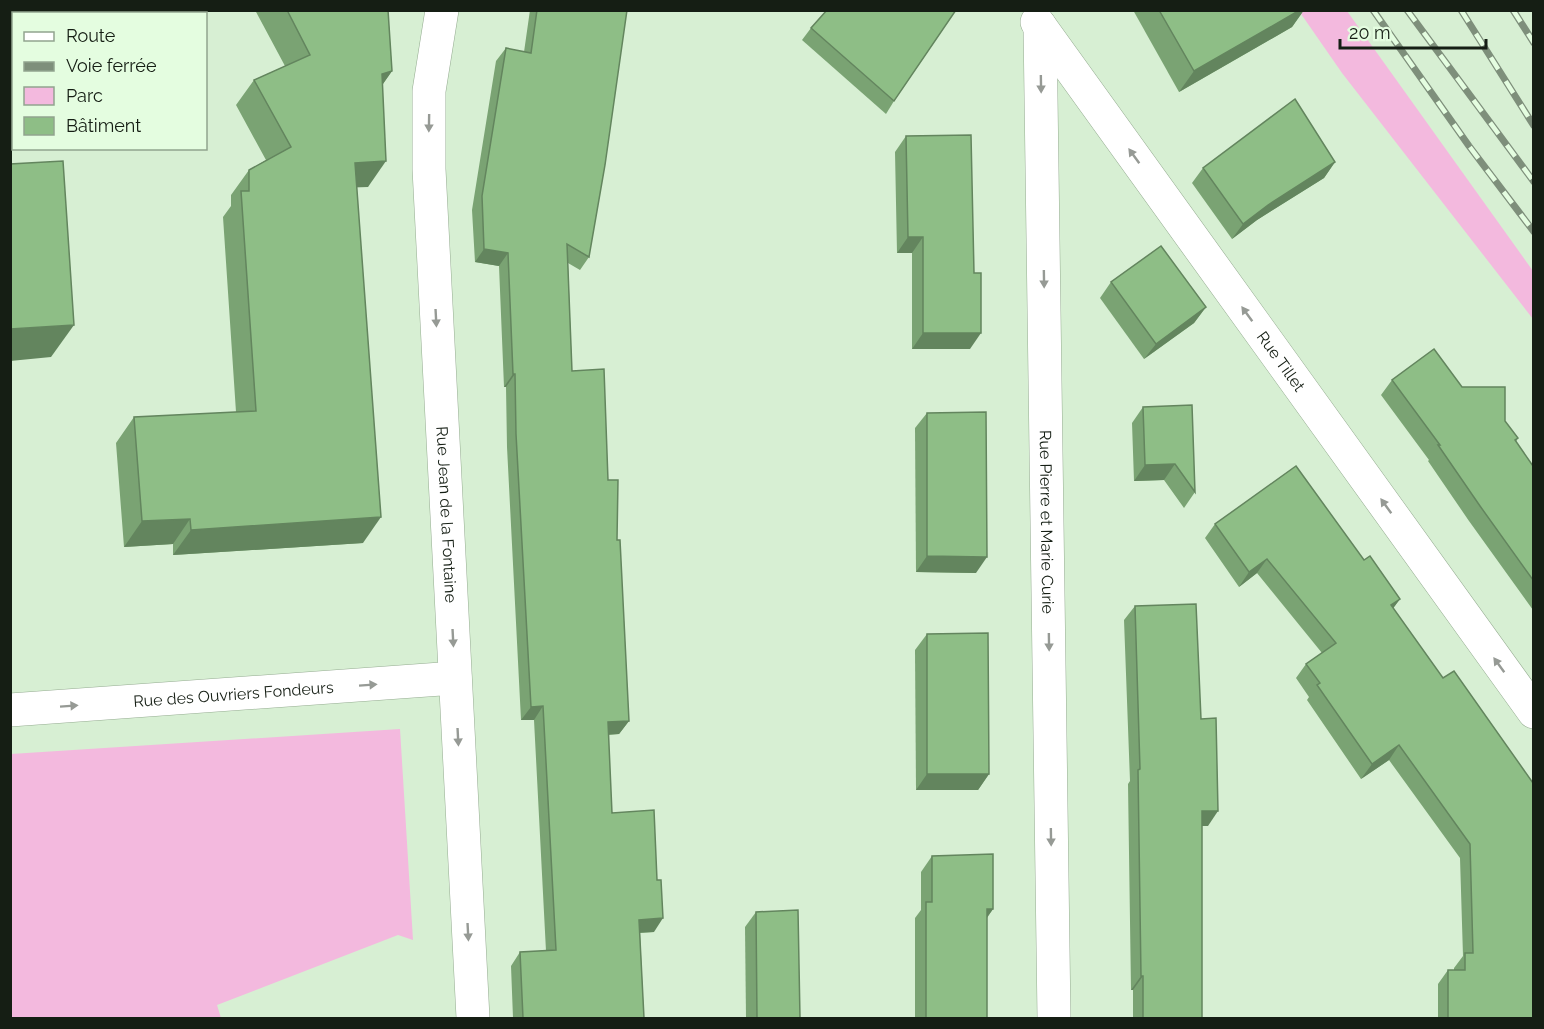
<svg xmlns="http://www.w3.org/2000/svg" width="1544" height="1029" font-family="Raleway,sans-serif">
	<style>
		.green { fill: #f3b9de }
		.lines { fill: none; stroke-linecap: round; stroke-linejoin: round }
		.street-casing { stroke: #95ac91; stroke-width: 34 }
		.street { stroke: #fff; stroke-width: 33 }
		.rail-casing { stroke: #7e8f7b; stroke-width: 7 }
		.rail { stroke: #e4fde0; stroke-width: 4.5; stroke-dasharray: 14; stroke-linecap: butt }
		.wall { fill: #7aa373 }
		.shaded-wall { fill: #63855e }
		.building { fill: #8ebe86; stroke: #63855e; stroke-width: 1.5 }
		.oneway { fill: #969a95 }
		.labels { text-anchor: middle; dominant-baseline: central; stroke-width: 5; stroke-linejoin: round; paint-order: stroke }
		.street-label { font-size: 16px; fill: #151e14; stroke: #e4fde0 }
	</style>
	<rect width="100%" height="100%" fill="#d7efd3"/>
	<g class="green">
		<polygon points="1299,11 1347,11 1533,271 1533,319 1342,73"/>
		<polygon points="400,729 413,940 398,935 217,1005 221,1018 11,1018 12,1017 10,1010 11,754"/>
	</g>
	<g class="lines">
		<g class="street-casing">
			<g id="street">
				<path id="s1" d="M442 10 429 91V169L473 1018"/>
				<path id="s2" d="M1037 22 1534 712"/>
				<path id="s3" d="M1040 26 1054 1018"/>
				<path id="s4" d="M10 710 455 678"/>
			</g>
		</g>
		<use href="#street" class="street"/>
		<g class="rail-casing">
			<g id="rail">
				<polyline points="1373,10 1469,146 1534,232"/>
				<polyline points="1407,10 1534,182"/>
				<polyline points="1461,10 1534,126"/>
				<polyline points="1513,10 1534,43"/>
			</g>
		</g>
		<use href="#rail" class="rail"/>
	</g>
	<g class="wall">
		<polygon points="255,10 388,10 392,71 382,85 368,187 357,187 363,543 173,555 173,544 124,547 116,443 134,417 236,412 223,217 231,206 231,195 249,170 266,160 236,105 254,80 285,66"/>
		<polygon points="530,10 627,10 589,257 580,270 568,263 572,371 608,480 617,540 629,721 619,734 608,735 612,813 654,932 640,933 644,1018 513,1018 511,966 520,952 546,951 534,720 521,720 507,447 506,387 504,387 499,266 475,262 472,210 496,61 506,48 524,52"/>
		<polygon points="1133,10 1304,10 1292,27 1179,92"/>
		<polygon points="811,28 894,101 886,114 802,40"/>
		<polygon points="906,136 970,349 912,349 912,253 897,253 895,152"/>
		<polygon points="1335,162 1324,178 1257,220 1232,239 1192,183 1203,168"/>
		<polygon points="1111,282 1206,307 1194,323 1144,359 1100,298"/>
		<polygon points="1392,380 1462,387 1505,421 1518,438 1516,442 1533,466 1533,610 1469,521 1428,461 1429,460 1381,395"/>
		<polygon points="1143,407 1195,492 1184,508 1164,480 1134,481 1132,423"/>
		<polygon points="927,413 976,573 916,572 915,428"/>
		<polygon points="1215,524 1364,560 1400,599 1393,608 1533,1018 1438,1018 1438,984 1448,970 1454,970 1454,968 1463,956 1460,858 1389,760 1361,779 1307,700 1309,697 1296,678 1306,664 1322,653 1257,573 1239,587 1205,538"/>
		<polygon points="1135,606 1201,719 1208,826 1202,826 1202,1018 1133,1018 1133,990 1131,990 1128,784 1130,781 1124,620"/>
		<polygon points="927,634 989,774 978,790 916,790 915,650"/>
		<polygon points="932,856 993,909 987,918 987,1018 915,1018 915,918 921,910 921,872"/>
		<polygon points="756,912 800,1018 746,1018 745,927"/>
	</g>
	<g class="shaded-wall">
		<polygon points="1300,10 1304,10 1292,27 1179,92 1194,71"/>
		<polygon points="392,71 374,97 382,74"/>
		<polygon points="386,161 368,187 337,188 355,163"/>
		<polygon points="1335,162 1324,178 1257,220 1232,239 1243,224 1268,205"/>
		<polygon points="908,237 923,237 912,253 897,253"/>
		<polygon points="484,249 508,253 499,266 475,262"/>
		<polygon points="1206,307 1194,323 1144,359 1156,344"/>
		<polygon points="74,325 51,357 10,361 10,329"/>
		<polygon points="923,333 981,333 970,349 912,349"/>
		<polygon points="513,374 515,374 506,387 504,387"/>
		<polygon points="1175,464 1164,480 1134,481 1145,465"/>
		<polygon points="381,517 363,543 173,555 191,530"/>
		<polygon points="190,519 173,544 124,547 142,521"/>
		<polygon points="927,556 987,557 976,573 916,572"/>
		<polygon points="1267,559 1257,573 1239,587 1249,572"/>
		<polygon points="1400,599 1389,614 1391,605"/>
		<polygon points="543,706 534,720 521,720 531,707"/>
		<polygon points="629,721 619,734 598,735 608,722"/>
		<polygon points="1399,745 1389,760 1361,779 1372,764"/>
		<polygon points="927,774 989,774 978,790 916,790"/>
		<polygon points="1202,811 1218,811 1208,826 1191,826"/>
		<polygon points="987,909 993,909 982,924"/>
		<polygon points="663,918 654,932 630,933 639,920"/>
		<polygon points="1141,976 1143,976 1133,990 1131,990"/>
	</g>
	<g class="building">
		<polygon points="287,10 388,10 392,71 382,74 386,161 355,163 381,517 191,530 190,519 142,521 134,417 256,411 241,191 249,191 249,170 291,147 254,80 310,55"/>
		<polygon points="537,10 627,10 605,165 589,257 567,244 572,371 604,369 608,480 618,480 617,540 620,540 629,721 608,722 612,813 654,810 657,880 661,880 663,918 639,920 644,1018 523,1018 520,952 556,950 543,706 531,707 516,434 515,374 513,374 508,253 484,249 482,196 506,48 531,53"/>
		<polygon points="827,10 956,10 894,101 811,28"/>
		<polygon points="1159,10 1300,10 1194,71"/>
		<polygon points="1295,99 1335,162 1268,205 1243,224 1203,168"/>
		<polygon points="971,135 974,273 981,273 981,333 923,333 923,237 908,237 906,136"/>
		<polygon points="63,161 74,325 10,329 10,164"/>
		<polygon points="1161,246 1206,307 1156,344 1111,282"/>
		<polygon points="1434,349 1462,387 1505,387 1505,421 1518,438 1515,440 1533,466 1533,580 1480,506 1438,445 1440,445 1392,380"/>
		<polygon points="1192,405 1195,492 1175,464 1145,465 1143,407"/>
		<polygon points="986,412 987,557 927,556 927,413"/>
		<polygon points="1296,466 1364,560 1370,556 1400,599 1391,605 1443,678 1454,671 1533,783 1533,1018 1448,1018 1448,970 1465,970 1465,953 1473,953 1470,844 1399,745 1372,764 1317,685 1320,683 1306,664 1336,643 1267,559 1249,572 1215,524"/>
		<polygon points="1196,604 1201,719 1216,718 1218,811 1202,811 1202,1018 1143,1018 1143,976 1141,976 1138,770 1140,769 1135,606"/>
		<polygon points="988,633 989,774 927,774 927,634"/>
		<polygon points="993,854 993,909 987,909 987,1018 926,1018 926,902 932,902 932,856"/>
		<polygon points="798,910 800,1018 757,1018 756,912"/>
	</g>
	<defs><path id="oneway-solid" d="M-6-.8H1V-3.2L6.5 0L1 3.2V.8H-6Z" transform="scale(1.5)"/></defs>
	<g class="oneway">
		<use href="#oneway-solid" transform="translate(1041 84) rotate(89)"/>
		<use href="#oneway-solid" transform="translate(429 123) rotate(91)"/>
		<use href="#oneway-solid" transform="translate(1134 156) rotate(-126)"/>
		<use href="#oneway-solid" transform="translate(1044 279) rotate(89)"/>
		<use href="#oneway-solid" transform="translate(1247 314) rotate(-126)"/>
		<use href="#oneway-solid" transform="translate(436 318) rotate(87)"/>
		<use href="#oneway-solid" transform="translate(1386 506) rotate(-126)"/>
		<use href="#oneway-solid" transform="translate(453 638) rotate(87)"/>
		<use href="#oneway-solid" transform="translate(1049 642) rotate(89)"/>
		<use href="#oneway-solid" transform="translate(1499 665) rotate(-126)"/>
		<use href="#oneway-solid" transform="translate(368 685) rotate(-4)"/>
		<use href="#oneway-solid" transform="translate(69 706) rotate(-4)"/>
		<use href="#oneway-solid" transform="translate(458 737) rotate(87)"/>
		<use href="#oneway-solid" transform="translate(1051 837) rotate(89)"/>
		<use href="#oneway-solid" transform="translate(468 932) rotate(87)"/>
	</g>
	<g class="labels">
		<g class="street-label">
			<text stroke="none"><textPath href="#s2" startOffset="418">Rue Tillet</textPath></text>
			<text stroke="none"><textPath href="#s1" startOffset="506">Rue Jean de la Fontaine</textPath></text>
			<text stroke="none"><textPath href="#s3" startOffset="496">Rue Pierre et Marie Curie</textPath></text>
			<text stroke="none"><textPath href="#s4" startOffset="224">Rue des Ouvriers Fondeurs</textPath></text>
		</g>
	</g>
	<rect width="1544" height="1029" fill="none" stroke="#151e14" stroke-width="24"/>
	<rect x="12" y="12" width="195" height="138" fill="#e4fde0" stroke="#91a48e" stroke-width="1.5"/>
	<rect x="24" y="32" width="30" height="9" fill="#ffffff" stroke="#91a48e" stroke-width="1.5"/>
	<text x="66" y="42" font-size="18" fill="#151e14">Route</text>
	<rect x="24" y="62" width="30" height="9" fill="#7e8f7b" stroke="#91a48e" stroke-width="1.5"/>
	<text x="66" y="72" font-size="18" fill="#151e14">Voie ferrée</text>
	<rect x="24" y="87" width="30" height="18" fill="#f3b9de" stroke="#91a48e" stroke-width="1.5"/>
	<text x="66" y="102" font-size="18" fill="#151e14">Parc</text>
	<rect x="24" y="117" width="30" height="18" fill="#8ebe86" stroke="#91a48e" stroke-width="1.5"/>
	<text x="66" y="132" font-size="18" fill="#151e14">Bâtiment</text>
	<path d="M1340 39v9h146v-9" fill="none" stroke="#151e14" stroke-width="3"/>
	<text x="1349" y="39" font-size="18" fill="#151e14" stroke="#e4fde0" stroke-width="4.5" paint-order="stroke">20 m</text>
</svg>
